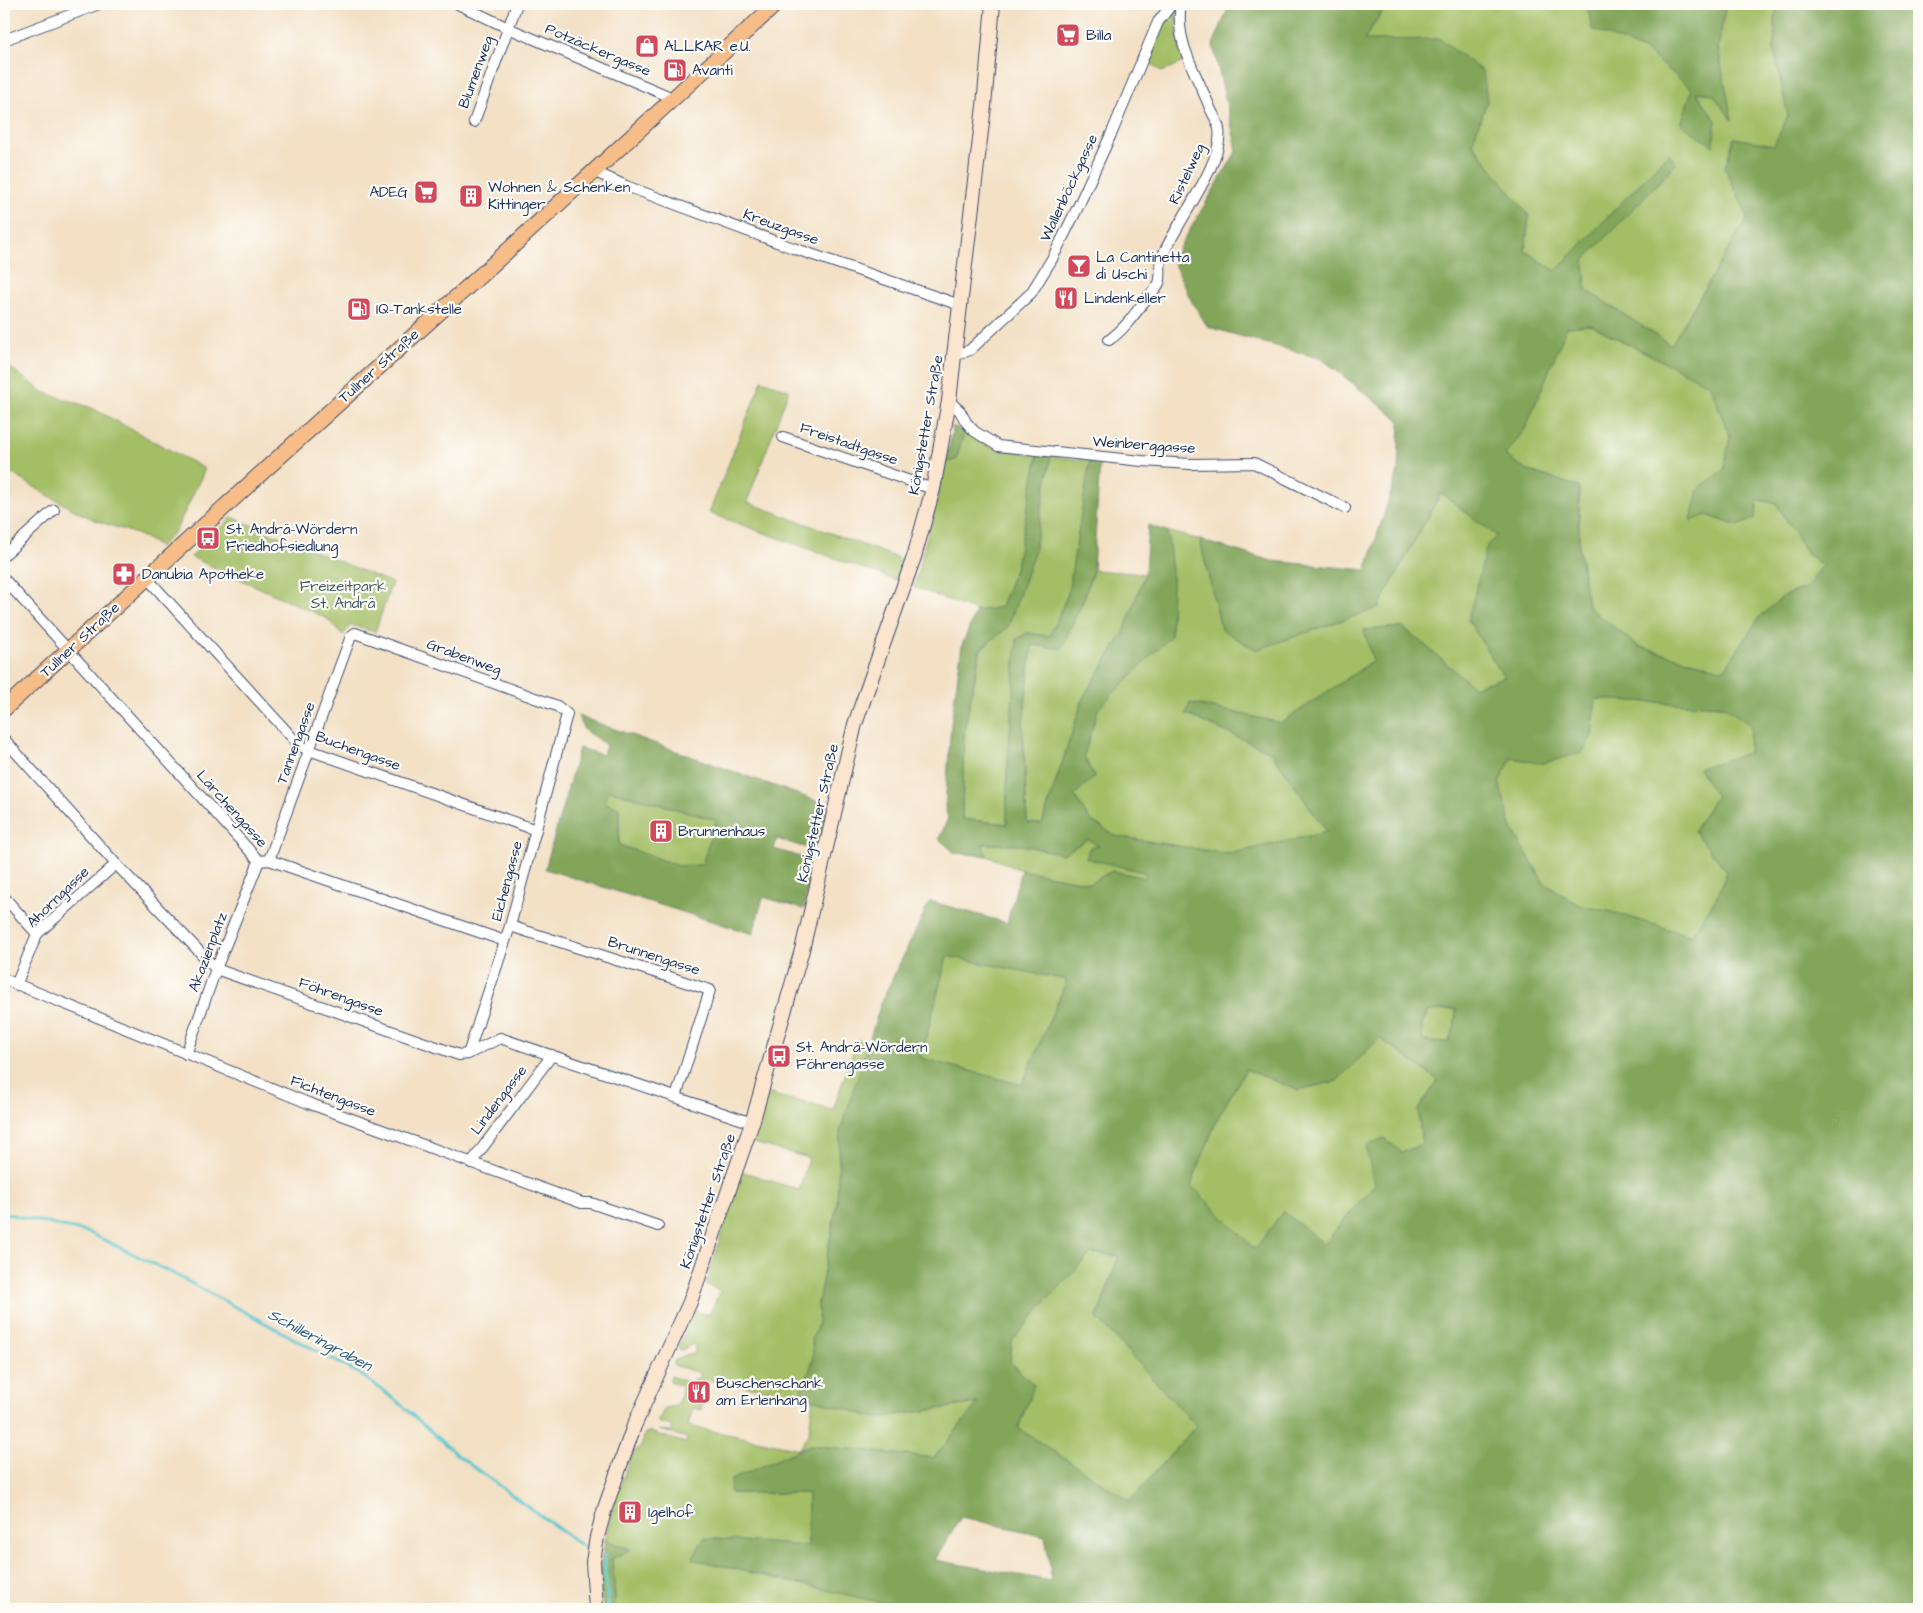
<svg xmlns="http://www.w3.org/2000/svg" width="1923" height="1613" font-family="'Architects Daughter',sans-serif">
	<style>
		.green { fill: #a3be65; stroke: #5f7662 }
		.forest { fill: #82a55a; stroke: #4e6a5c; fill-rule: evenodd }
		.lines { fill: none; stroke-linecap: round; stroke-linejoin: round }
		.stream { stroke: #5ac7cf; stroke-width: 3 }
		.minor-casing { stroke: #3b4a6d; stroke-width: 12 }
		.secondary-casing { stroke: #3b4a6d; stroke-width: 16 }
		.primary-casing { stroke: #3b4a6d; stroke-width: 17 }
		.minor { stroke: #fff; stroke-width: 10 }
		.secondary { stroke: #fce5cf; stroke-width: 14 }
		.primary { stroke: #f7bd88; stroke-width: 15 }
		.labels { text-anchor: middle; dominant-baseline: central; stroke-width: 4.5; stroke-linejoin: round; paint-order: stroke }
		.poi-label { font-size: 15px; fill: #1b2f5e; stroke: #fdfcf7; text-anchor: start }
		.street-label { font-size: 15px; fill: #1b2f5e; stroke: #fdfcf7 }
		.park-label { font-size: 15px; fill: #445a60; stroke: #fdfcf7 }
		.water-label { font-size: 16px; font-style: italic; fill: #2e5d80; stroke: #fdfcf7 }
	</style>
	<rect width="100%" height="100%" fill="#fdfcf7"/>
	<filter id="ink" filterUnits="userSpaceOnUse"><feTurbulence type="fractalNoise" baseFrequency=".02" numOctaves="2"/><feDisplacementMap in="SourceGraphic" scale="10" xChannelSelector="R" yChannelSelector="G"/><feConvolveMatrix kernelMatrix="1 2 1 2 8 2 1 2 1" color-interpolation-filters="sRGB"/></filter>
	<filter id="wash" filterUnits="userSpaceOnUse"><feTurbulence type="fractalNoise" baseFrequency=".0096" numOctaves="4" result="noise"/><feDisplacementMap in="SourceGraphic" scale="20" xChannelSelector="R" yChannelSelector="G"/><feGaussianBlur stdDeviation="1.12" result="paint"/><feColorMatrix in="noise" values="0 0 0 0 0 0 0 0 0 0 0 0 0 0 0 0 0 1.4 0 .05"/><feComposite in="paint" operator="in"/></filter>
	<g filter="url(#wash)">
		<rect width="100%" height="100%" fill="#f3e0c5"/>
		<g class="green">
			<polygon points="1177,4 1177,32 1183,62 1162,72 1146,60 1163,25"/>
			<polygon points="1387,4 1587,4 1592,29 1646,51 1692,89 1713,146 1715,120 1696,91 1713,94 1731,119 1718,48 1726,4 1776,4 1774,48 1788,116 1774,146 1734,138 1725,168 1748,217 1671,345 1586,290 1584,260 1675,164 1669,153 1556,271 1525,251 1529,216 1472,143 1487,101 1364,40"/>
			<polygon points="1591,325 1710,385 1730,437 1724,470 1698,489 1707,515 1738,526 1758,500 1776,503 1808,555 1823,565 1806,588 1785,595 1759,618 1724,670 1639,647 1588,607 1579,548 1579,487 1526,470 1505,455 1525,429 1567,327"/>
			<path d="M4 363 43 392 92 408 205 469 175 532 159 547C138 530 111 528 88 517 59 503 32 485 4 469Z"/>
			<polygon points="762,380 789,390 747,502 906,561 898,581 709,513"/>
			<polygon points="964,432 997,449 1038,455 1016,567 1001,607 976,611 914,587 946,462 956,460"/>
			<polygon points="1051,456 1090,461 1068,594 1050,636 1027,633 1017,639 1007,774 1007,824 962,819 964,732 981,649 1008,627 1034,552"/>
			<polygon points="1441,493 1498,536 1468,620 1504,677 1474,687 1403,627 1365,630 1373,661 1281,723 1191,703 1186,714 1271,752 1328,832 1229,854 1115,836 1089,819 1074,795 1094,777 1084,756 1098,709 1171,636 1172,571 1167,531 1200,540 1221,629 1378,608"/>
			<polygon points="232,517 392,583 375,632 351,625 343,635 326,618 191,557"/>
			<polygon points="1093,570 1145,574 1123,634 1084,696 1042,824 1027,823 1023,725 1032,644 1061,649 1085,596"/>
			<polygon points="1596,699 1725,706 1751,726 1748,753 1716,796 1694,831 1727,871 1718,895 1691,936 1612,912 1579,905 1544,883 1511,827 1499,782 1511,758 1543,763 1592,736"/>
			<polygon points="608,790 716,820 702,865 679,866 619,845 619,808 605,804"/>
			<polygon points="1088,839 1099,846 1090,848 1086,858 1147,873 1146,878 1112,871 1090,883 1021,870 987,856 982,844 1022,845 1063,854"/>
			<polygon points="947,956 1067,980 1022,1085 921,1058"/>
			<polygon points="1456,1009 1455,1025 1448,1042 1433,1042 1422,1040 1422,1025 1428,1011"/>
			<polygon points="1380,1038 1438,1080 1418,1110 1422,1144 1402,1153 1384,1138 1374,1185 1324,1245 1255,1249 1191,1185 1217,1119 1246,1069 1297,1090 1337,1081"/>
			<path d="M857 1040 869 1043 840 1132 837 1203 818 1303C819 1315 819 1330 811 1339 817 1363 808 1374 799 1395L703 1379 701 1386H697L693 1401 703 1403 701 1410 693 1408 688 1426 800 1449 809 1432 813 1399 876 1418 978 1403 934 1458 810 1445 732 1480 730 1493H808V1547L704 1538 883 1603V1609H616L612 1559 630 1549 605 1540 611 1513 630 1458 634 1452 641 1447 645 1433 650 1432 686 1443 687 1438 659 1430 672 1432V1426L659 1423 657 1419 660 1418 664 1408 675 1406 681 1396 682 1386 671 1383 670 1380 671 1376 687 1382 686 1394H690L693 1380 700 1377V1373L673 1365 674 1361 683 1356 694 1354 695 1349 694 1343 682 1350 678 1349 695 1310 709 1315 720 1291 706 1284 741 1171 799 1190 809 1158 750 1142 766 1093 833 1110Z"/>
			<polygon points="1091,1253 1119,1255 1097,1318 1196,1426 1130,1501 1018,1429 1034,1385 1010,1362 1012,1341 1048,1299"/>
		</g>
		<g class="forest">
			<path d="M1230 4H1387L1364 40 1440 39 1483 72 1487 101 1472 143 1529 216 1525 251 1556 271 1669 153 1676 164 1584 260 1586 290 1671 345 1748 217 1725 168 1734 138 1774 145 1788 116 1774 48 1776 4H1919V1609H883L882 1603 692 1559 704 1538 808 1546V1493H730L731 1480 810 1445 934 1458 978 1403 876 1418 799 1395C808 1374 817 1363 811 1339 819 1330 819 1315 818 1303L837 1203 840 1132 882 1000 930 901 1007 923 1021 870 1090 883 1112 871 1145 878 1147 873 1086 858 1090 847 1099 846 1088 839 1063 854 1022 845 982 844 987 856 955 853 939 839 948 818 945 807 951 724 962 645 976 611 1001 607 1016 567 1038 455 1051 456 1034 552 1008 627 980 649 964 732 962 819 1007 824V774L1017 639 1027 633 1050 636 1068 594 1090 461 1100 462 1093 570 1085 596 1061 649 1032 645 1023 725 1027 823 1042 824 1084 696 1123 634 1145 574 1148 525 1167 531 1172 571 1171 636 1098 709 1084 756 1094 777 1074 795 1089 819 1115 836 1229 854 1327 832 1271 752 1186 714 1190 703 1281 723 1373 661 1364 630 1403 627 1474 687 1504 677 1468 620 1487 545 1497 536 1441 493 1378 608 1256 650 1221 629 1200 540 1272 561 1366 570 1398 471 1400 421 1322 359 1208 327 1192 302 1172 260 1237 150 1213 45ZM1591 325 1710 385 1730 437 1724 470 1698 489 1691 521 1707 515 1738 526 1755 518 1758 500 1776 503 1808 555 1823 565 1806 588 1785 595 1759 618 1724 670 1639 647 1588 607 1579 548V487L1526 470 1505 455 1525 429 1567 327ZM1596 699 1724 706 1751 726 1748 753 1699 768 1716 796 1694 831 1727 871 1718 895 1691 936 1612 912 1579 905 1544 883 1511 827 1499 782 1512 758 1543 763 1582 753 1592 736ZM947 956 1067 980 1022 1085 921 1058ZM1456 1009 1455 1025 1448 1042H1433L1422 1040V1025L1428 1011ZM1380 1038 1438 1080 1418 1110 1422 1144 1402 1153 1384 1138 1366 1146 1374 1185 1324 1244 1283 1211 1255 1249 1191 1185 1217 1119 1246 1069 1297 1090 1337 1081ZM1091 1253 1119 1256 1097 1318 1196 1426 1130 1501 1018 1428 1034 1385 1010 1362 1012 1341 1048 1299ZM961 1517 1045 1536 1052 1581 935 1560Z"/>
			<polygon points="1587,4 1726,4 1718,48 1732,120 1713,94 1696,92 1716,120 1713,146 1681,124 1692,89 1646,51 1592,29"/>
			<polygon points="953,426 964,432 956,460 946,462"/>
			<path d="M578 716 828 805 817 851 777 839 774 849 814 861 803 909 763 897 753 934 545 869 579 748 603 755 606 745 584 730ZM609 790 716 820 702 865 679 866 619 845V808L605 803Z"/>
			<polygon points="605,1540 631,1549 612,1559 616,1609 603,1609 599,1575"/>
		</g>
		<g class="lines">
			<g class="stream">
				<polyline points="4,1213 90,1233 172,1273 360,1374 397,1401 457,1455 589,1551"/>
				<polyline points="605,1555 605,1573 609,1609"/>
			</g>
		</g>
	</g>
	<g filter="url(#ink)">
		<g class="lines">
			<g class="minor-casing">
				<g id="minor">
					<polyline points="458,4 508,28 673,98"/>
					<polyline points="4,40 99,4"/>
					<polyline points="474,122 517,4"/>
					<polyline points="593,171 626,186 793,248 960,305"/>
					<path d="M1109 340C1125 329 1136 312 1147 298 1151 293 1157 288 1159 283 1162 276 1159 267 1161 260 1173 226 1225 163 1219 129 1218 122 1213 114 1210 108 1197 74 1174 42 1181 4"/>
					<polyline points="954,356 970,350 1031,293 1052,259 1077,209 1113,130 1158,22 1172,4"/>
					<polyline points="949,401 960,411 966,422 974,431 998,446 1142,461 1190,464 1254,463 1345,508"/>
					<polyline points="783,437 933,489"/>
					<polyline points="4,555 54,510"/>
					<polyline points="147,578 300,746 309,750 536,830"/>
					<polyline points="4,579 259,861 269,860 505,941"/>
					<polyline points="4,739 116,864 216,969 459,1055 468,1054 500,1038 752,1123"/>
					<polyline points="269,860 351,636 355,633 557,706 567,714 510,926 468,1054"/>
					<polyline points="4,897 37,934"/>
					<polyline points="510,926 710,990 676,1097"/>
					<polyline points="4,979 308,1103 582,1203 591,1203 658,1226"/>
					<polyline points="16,985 37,934 116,864"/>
					<polyline points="186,1054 216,969 259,861"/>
					<polyline points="471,1163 552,1055"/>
				</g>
			</g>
			<g class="secondary-casing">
				<polyline id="secondary" points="596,1609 593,1562 597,1537 605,1508 634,1426 690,1302 752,1123 802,950 855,724 914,557 933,489 949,401 954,356 984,106 993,4"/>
			</g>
			<g class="primary-casing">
				<polyline id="primary" points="4,709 267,468 503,255 776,4"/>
			</g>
			<use href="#minor" class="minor"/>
			<use href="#secondary" class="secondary"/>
			<use href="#primary" class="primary"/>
		</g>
	</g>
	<defs>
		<g id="supermarket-square" transform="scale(1.25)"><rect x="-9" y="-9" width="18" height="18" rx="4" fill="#d1495b" stroke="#fdfcf7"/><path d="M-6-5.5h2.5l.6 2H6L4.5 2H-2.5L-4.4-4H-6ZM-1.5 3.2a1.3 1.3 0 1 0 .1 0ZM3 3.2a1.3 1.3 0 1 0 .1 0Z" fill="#fff"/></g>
		<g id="shop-square" transform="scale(1.25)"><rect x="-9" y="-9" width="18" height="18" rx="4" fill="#d1495b" stroke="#fdfcf7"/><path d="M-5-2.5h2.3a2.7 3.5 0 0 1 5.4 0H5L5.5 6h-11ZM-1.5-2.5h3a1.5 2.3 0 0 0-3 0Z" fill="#fff"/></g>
		<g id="fuel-square" transform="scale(1.25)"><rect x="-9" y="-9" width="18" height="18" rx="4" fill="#d1495b" stroke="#fdfcf7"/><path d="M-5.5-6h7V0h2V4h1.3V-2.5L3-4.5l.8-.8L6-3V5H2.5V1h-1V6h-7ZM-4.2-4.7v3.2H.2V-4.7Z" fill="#fff"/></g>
		<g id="building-square" transform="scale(1.25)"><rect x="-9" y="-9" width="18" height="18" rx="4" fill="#d1495b" stroke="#fdfcf7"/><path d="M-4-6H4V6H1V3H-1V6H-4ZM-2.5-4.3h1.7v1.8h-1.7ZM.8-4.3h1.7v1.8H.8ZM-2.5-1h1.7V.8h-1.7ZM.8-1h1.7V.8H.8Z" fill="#fff"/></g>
		<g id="bar-square" transform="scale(1.25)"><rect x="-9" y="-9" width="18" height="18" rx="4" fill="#d1495b" stroke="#fdfcf7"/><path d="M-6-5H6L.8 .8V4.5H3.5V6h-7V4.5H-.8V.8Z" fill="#fff"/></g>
		<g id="restaurant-square" transform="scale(1.25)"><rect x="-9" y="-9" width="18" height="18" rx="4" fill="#d1495b" stroke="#fdfcf7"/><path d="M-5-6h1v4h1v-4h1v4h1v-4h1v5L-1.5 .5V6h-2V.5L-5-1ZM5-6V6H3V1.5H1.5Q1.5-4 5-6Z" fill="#fff"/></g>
		<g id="bus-square" transform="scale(1.25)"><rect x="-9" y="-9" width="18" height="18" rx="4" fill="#d1495b" stroke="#fdfcf7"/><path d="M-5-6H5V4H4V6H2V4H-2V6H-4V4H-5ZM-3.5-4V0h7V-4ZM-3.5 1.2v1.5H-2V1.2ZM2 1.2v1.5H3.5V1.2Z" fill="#fff"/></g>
		<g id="pharmacy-square" transform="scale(1.25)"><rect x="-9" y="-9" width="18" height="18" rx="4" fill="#d1495b" stroke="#fdfcf7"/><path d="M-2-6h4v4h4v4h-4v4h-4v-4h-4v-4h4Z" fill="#fff"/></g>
	</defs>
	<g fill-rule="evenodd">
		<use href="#supermarket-square" x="1068" y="35"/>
		<use href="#shop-square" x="647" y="46"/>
		<use href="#fuel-square" x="675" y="70"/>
		<use href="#supermarket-square" x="426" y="192"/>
		<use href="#building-square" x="471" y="196"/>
		<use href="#bar-square" x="1079" y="266"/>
		<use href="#restaurant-square" x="1066" y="298"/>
		<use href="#fuel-square" x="359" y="309"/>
		<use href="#bus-square" x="208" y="538"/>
		<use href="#pharmacy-square" x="124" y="574"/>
		<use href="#building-square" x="661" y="831"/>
		<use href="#bus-square" x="779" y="1056"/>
		<use href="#restaurant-square" x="699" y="1392"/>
		<use href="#building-square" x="630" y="1512"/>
	</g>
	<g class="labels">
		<g class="poi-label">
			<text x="1086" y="35">Billa</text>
			<text x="664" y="46">ALLKAR e.U.</text>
			<text x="692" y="70">Avanti</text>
			<text x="488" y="187">Wohnen &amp; Schenken<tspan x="488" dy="17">Kittinger</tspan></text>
			<text x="408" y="192" text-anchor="end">ADEG</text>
			<text x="1096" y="257">La Cantinetta<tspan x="1096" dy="17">di Uschi</tspan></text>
			<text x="1084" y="298">Lindenkeller</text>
			<text x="376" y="309">IQ-Tankstelle</text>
			<text x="226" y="529">St. Andrä-Wördern<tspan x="226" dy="17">Friedhofsiedlung</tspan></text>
			<text x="142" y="574">Danubia Apotheke</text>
			<text x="678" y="831">Brunnenhaus</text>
			<text x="796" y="1047">St. Andrä-Wördern<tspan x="796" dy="17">Föhrengasse</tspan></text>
			<text x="716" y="1383">Buschenschank<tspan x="716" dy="17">am Erlenhang</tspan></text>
			<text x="648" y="1512">Igelhof</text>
		</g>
		<g class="street-label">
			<text transform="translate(598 50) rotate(23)">Potzäckergasse</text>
			<text transform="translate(476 72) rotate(-70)">Blumenweg</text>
			<text transform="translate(1187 174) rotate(-65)">Ristelweg</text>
			<text transform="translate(1069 188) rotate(-65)">Wallenböckgasse</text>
			<text transform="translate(781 227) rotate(20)">Kreuzgasse</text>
			<text transform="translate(379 366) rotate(-42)">Tullner Straße</text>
			<text transform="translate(926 425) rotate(-80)">Königstetter Straße</text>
			<text transform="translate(849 444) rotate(19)">Freistadtgasse</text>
			<text transform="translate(1144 445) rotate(4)">Weinberggasse</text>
			<text transform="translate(80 640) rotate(-43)">Tullner Straße</text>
			<text transform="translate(464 657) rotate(20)">Grabenweg</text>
			<text transform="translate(296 743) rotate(-70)">Tannengasse</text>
			<text transform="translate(358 751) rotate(20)">Buchengasse</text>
			<text transform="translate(232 809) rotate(48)">Lärchengasse</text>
			<text transform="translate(818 813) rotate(-77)">Königstetter Straße</text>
			<text transform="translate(507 881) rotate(-75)">Eichengasse</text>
			<text transform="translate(58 897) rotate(-44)">Ahorngasse</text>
			<text transform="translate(208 952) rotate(-69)">Akazienplatz</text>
			<text transform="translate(654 956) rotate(18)">Brunnengasse</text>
			<text transform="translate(341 997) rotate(20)">Föhrengasse</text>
			<text transform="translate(333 1096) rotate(21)">Fichtengasse</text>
			<text transform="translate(499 1100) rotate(-53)">Lindengasse</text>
			<text transform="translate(708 1201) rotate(-71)">Königstetter Straße</text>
		</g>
		<g class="park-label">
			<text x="343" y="586">Freizeitpark<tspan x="343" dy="17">St. Andrä</tspan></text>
		</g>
		<g class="water-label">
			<text transform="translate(320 1340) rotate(28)">Schilleringraben</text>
		</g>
	</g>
	<rect width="1923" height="1613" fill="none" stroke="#fdfcf7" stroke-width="20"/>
</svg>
